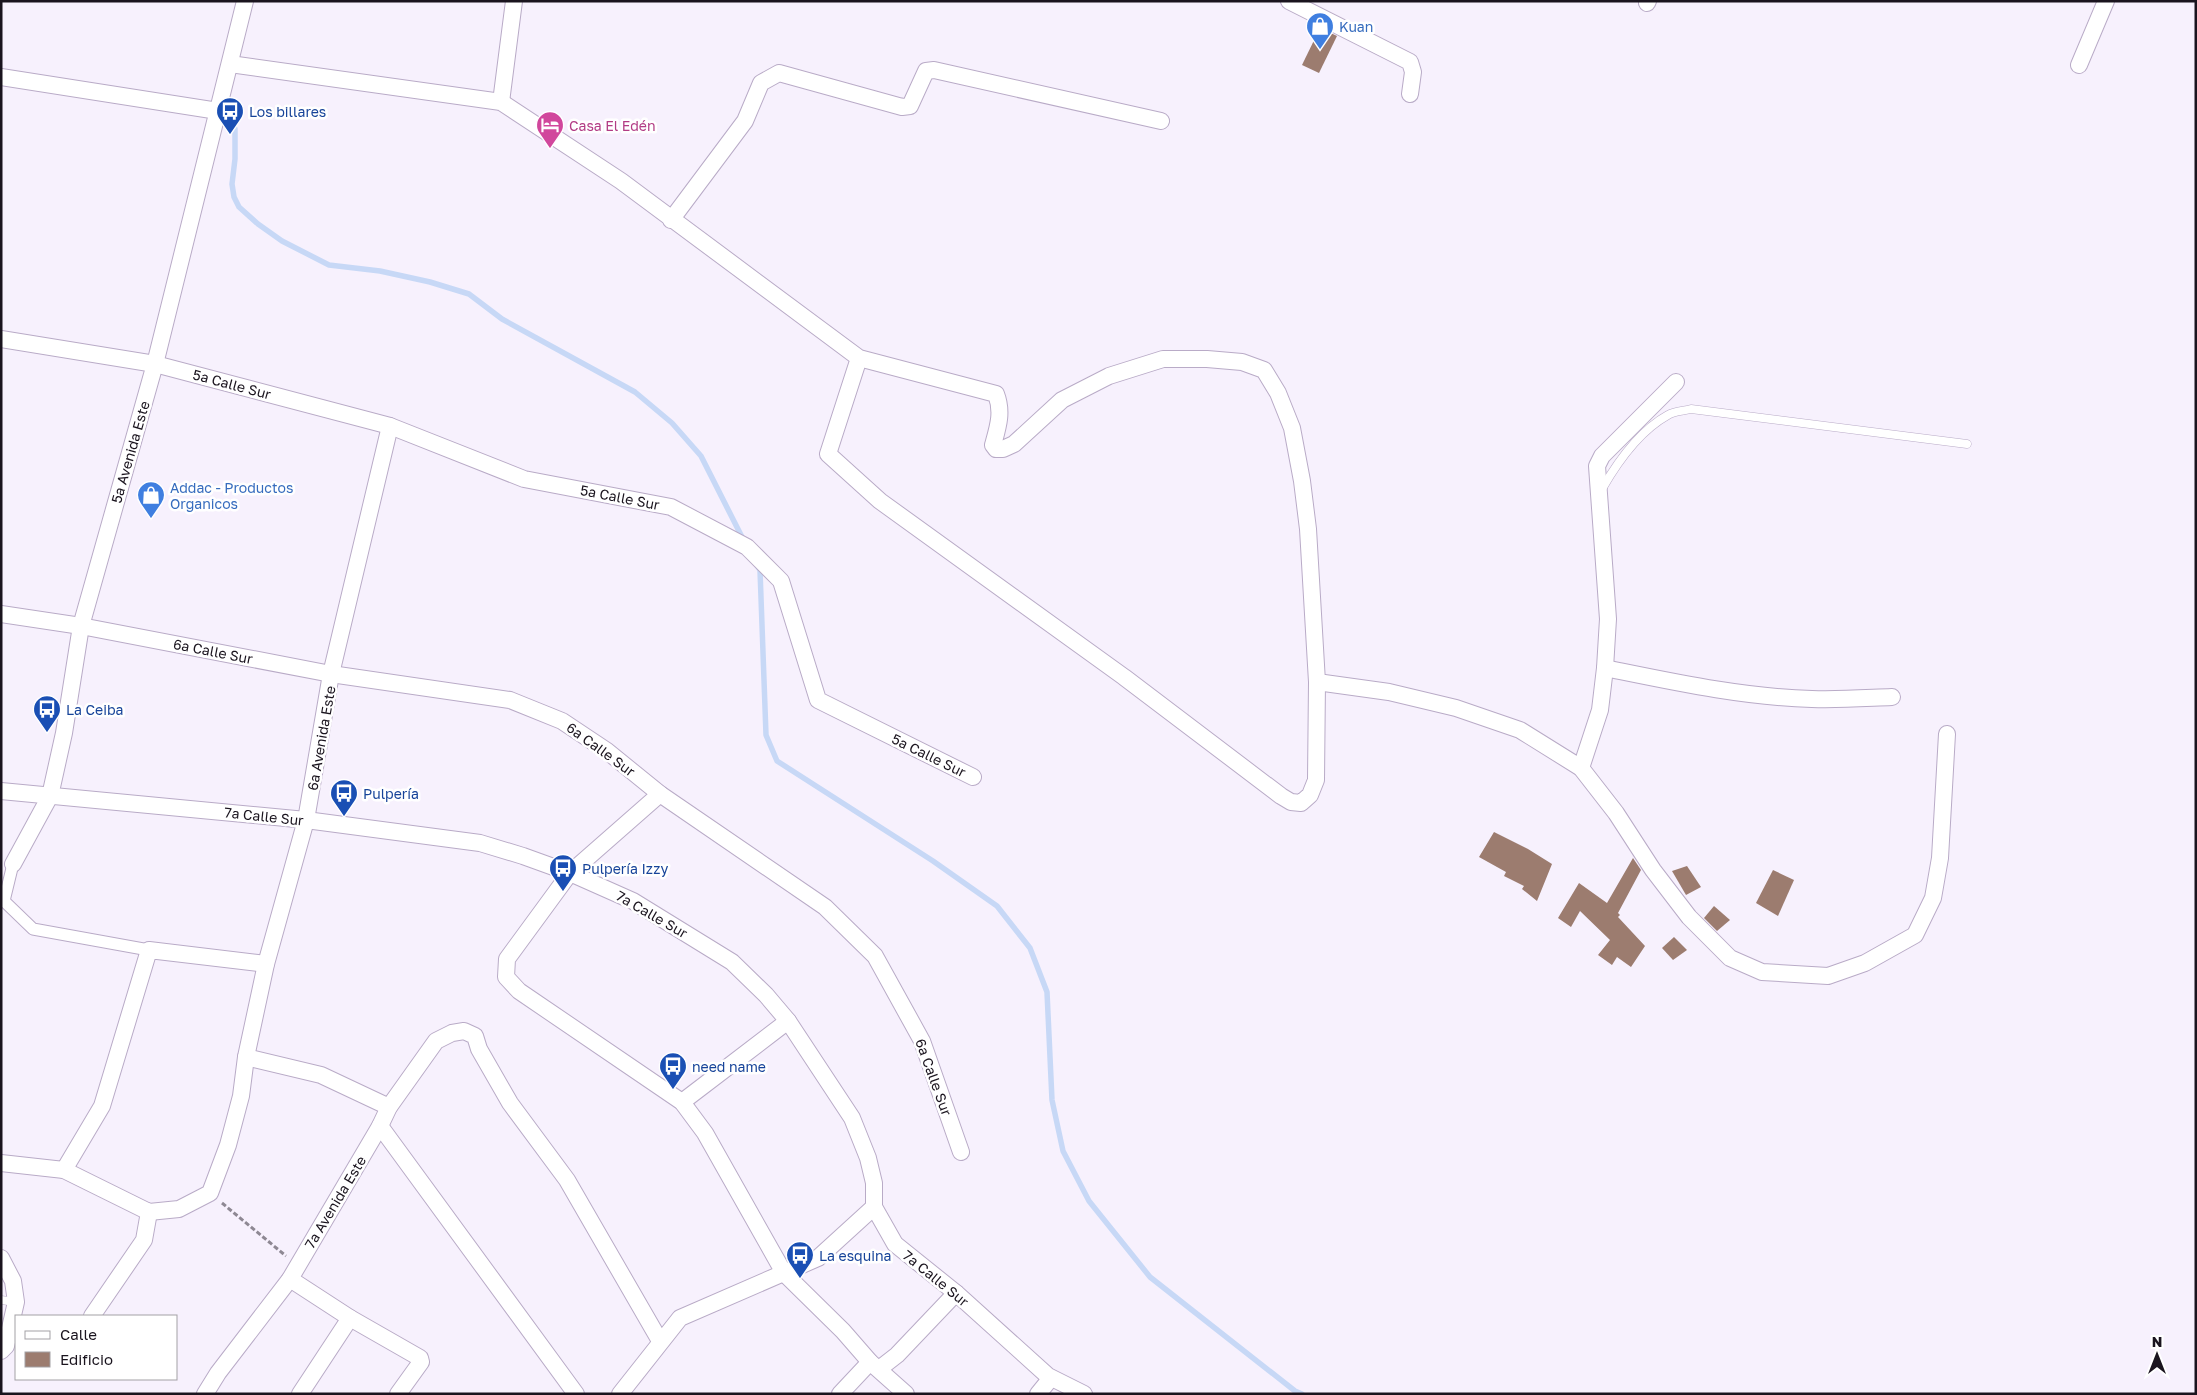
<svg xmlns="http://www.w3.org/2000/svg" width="2197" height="1395" font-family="'Golos Text',sans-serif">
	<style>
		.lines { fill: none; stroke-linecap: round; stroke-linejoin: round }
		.stream { stroke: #c7d8f6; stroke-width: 5.5 }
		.building { fill: #9c7c6f }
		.service-casing { stroke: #b9abc7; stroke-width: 9 }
		.pedestrian-casing { stroke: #b9abc7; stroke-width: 13 }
		.minor-casing { stroke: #b9abc7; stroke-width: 18 }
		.path { stroke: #8e8893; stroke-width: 3; stroke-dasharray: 5 2.5; stroke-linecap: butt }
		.service { stroke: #fff; stroke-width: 8 }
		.pedestrian { stroke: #fff; stroke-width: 11 }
		.minor { stroke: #fff; stroke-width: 16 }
		.labels { text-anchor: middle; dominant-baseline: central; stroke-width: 5; stroke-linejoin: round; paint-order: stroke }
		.shop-label { font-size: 14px; fill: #366cbe; stroke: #fff; text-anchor: start }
		.transit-label { font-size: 14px; fill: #164399; stroke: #fff; text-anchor: start }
		.hotel-label { font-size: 14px; fill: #b23c85; stroke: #fff; text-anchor: start }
		.street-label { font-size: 14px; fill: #1a141e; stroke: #fff }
	</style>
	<rect width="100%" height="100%" fill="#f7f1fd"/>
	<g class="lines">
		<g class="stream">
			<polyline points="235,129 235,159 232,184 234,197 239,207 258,224 282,241 329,265 380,271 430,282 469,294 502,319 635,392 672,423 701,456 744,541"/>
			<polyline points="756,564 760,570 766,735 777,761 933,861 997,906 1030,948 1047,992 1052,1100 1063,1151 1089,1201 1150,1277 1295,1391 1302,1394"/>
		</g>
	</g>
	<g class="building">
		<polygon points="1320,28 1337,36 1319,73 1302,65"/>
		<polygon points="1494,832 1528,849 1552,864 1537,901 1522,889 1524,886 1504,876 1506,872 1479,857"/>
		<polygon points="1633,858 1641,870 1618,913 1620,915 1618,917 1645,946 1631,967 1617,957 1612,965 1598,955 1610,940 1580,911 1571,927 1558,918 1579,883 1607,903"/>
		<polygon points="1687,866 1701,887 1686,895 1672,871"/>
		<polygon points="1773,870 1794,880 1778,916 1756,903"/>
		<polygon points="1714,906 1730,920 1717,931 1704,918"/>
		<polygon points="1674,937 1687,950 1673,960 1662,948"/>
	</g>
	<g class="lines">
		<g class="service-casing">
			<g id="service">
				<path d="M1602 489C1618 461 1639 431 1668 415 1674 411 1684 411 1691 409L1967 444"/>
				<polyline points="1,1300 16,1302"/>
			</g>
		</g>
		<g class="pedestrian-casing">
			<polyline id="pedestrian" points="13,864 4,901 33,929 149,950"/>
		</g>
		<g class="minor-casing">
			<g id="minor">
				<polyline points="1289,1 1410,62 1413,72 1410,94"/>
				<polyline points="1647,3 1648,1"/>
				<path d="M230 64 501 102 621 181 859 358 996 394C1003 412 998 427 993 445L996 449H1003L1014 444 1062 400 1109 376 1163 359H1207L1242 362 1264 370 1278 393 1292 428 1302 481 1308 529 1317 682 1316 780 1310 795 1301 803 1291 802 1281 796 1124 677 880 501 828 454 859 358"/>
				<polyline points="2079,65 2106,1"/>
				<polyline points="1,77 218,111"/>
				<polyline points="501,102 514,1"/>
				<polyline points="671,220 745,121 761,83 779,73 902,107 910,106 926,71 934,70 1161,121"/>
				<polyline points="1,339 155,364 390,426 524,479 671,507 747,547 781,581 818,700 973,777"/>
				<polyline points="1,614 81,626 331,674 510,700 562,721 607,751 660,794 825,907 875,956 922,1041 961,1152"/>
				<path d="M1605 668C1674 682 1742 697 1812 699 1839 700 1866 698 1892 697"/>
				<polyline points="1317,682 1389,692 1456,708 1520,730 1581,768 1616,813 1653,870 1689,917 1730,958 1762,972 1828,976 1865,963 1915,935 1933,898 1940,858 1947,734"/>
				<polyline points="1581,768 1600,710 1605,668 1608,619 1597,466 1602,456 1676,382"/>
				<polyline points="1,791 306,820 480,843 523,856 570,873 633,901 732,962 766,995 788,1021 852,1118 868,1158 874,1183 874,1207 895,1244 956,1293 1048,1376 1084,1394"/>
				<polyline points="660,794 570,873 507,959 506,977 519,991 682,1102 705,1133 784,1273 843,1331 870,1362 906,1394"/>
				<polyline points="13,864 50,796 64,733 81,626 155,364 245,1"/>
				<polyline points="246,1057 321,1075 389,1107"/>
				<polyline points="682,1102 788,1021"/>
				<polyline points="380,1126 576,1394"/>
				<polyline points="1,1163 64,1170 149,1212 179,1209 210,1193 228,1145 241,1096 246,1057 266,964 306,820 331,674 390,426"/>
				<polyline points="64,1170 102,1106 149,950 266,964"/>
				<polyline points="1,1258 13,1281 16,1302 6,1346 1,1351"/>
				<polyline points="290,1279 350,1318 420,1358 421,1362 398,1394"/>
				<polyline points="92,1316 144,1240 149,1212"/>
				<polyline points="879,1369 897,1355 956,1293"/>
				<polyline points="205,1394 218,1373 290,1279 380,1126 389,1107 436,1041 452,1033 464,1031 475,1036 479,1049 510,1103 567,1180 660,1341"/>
				<polyline points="300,1394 350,1318"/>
				<polyline points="620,1394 680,1318 818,1258 874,1207"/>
				<polyline points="840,1394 870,1362"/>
				<polyline points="1038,1394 1051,1378"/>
			</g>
		</g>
		<polyline class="path" points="222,1203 286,1256"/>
		<use href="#service" class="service"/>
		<use href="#pedestrian" class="pedestrian"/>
		<use href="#minor" class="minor"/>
	</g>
	<defs>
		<g id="shop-pin" transform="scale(1.4375)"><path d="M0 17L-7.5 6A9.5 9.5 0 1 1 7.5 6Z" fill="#3f7fe0" stroke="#fff"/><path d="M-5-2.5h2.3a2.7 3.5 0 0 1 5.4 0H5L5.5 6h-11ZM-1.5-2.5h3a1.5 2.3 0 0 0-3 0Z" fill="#fff"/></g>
		<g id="bus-pin" transform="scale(1.4375)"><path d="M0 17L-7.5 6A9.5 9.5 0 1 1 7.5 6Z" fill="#1a4fb4" stroke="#fff"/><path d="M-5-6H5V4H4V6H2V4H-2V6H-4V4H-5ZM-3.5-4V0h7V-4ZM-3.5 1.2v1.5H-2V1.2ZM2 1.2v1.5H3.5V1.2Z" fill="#fff"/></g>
		<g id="hotel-pin" transform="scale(1.4375)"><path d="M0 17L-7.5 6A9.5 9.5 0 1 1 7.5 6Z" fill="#d1479c" stroke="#fff"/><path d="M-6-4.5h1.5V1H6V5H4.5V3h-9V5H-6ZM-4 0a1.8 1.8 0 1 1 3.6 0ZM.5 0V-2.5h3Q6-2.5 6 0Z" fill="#fff"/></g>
	</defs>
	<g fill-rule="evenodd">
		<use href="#shop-pin" x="1320" y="26"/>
		<use href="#bus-pin" x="230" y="111"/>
		<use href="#hotel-pin" x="550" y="125"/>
		<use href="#shop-pin" x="151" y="495"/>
		<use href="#bus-pin" x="47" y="709"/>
		<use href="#bus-pin" x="344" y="793"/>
		<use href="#bus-pin" x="563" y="868"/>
		<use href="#bus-pin" x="673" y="1066"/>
		<use href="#bus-pin" x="800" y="1255"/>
	</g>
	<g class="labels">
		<g class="shop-label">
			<text x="1339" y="26">Kuan</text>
			<text x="170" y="487">Addac - Productos<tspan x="170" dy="16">Organicos</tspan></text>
		</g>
		<g class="transit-label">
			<text x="249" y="111">Los billares</text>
			<text x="66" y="709">La Ceiba</text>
			<text x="363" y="793">Pulpería</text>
			<text x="582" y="868">Pulpería Izzy</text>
			<text x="692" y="1066">need name</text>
			<text x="819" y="1255">La esquina</text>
		</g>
		<g class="hotel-label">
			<text x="569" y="125">Casa El Edén</text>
		</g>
		<g class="street-label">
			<text transform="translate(232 384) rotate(15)">5a Calle Sur</text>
			<text transform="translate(130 452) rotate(-74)">5a Avenida Este</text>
			<text transform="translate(620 497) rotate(11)">5a Calle Sur</text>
			<text transform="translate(213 651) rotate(11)">6a Calle Sur</text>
			<text transform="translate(321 738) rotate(-80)">6a Avenida Este</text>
			<text transform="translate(601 749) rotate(36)">6a Calle Sur</text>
			<text transform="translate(929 755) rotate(26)">5a Calle Sur</text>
			<text transform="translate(264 816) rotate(6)">7a Calle Sur</text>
			<text transform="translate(652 914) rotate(30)">7a Calle Sur</text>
			<text transform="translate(934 1077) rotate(70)">6a Calle Sur</text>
			<text transform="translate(335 1202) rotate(-59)">7a Avenida Este</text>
			<text transform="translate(936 1278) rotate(39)">7a Calle Sur</text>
		</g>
	</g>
	<rect width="2197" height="1395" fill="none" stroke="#1a141e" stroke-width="5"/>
	<rect x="15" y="1315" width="162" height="65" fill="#ffffff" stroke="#a3a1a5"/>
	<rect x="25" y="1331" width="25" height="8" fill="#ffffff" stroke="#a3a1a5"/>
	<text x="60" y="1340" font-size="15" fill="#1a141e">Calle</text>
	<rect x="25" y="1352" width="25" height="15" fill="#9c7c6f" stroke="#a3a1a5"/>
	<text x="60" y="1365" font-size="15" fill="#1a141e">Edificio</text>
	<g transform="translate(2157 1355)" stroke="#ffffff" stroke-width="4" paint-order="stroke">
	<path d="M0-4L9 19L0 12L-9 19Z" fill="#1a141e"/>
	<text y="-8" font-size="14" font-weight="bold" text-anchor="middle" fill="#1a141e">N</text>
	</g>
</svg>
